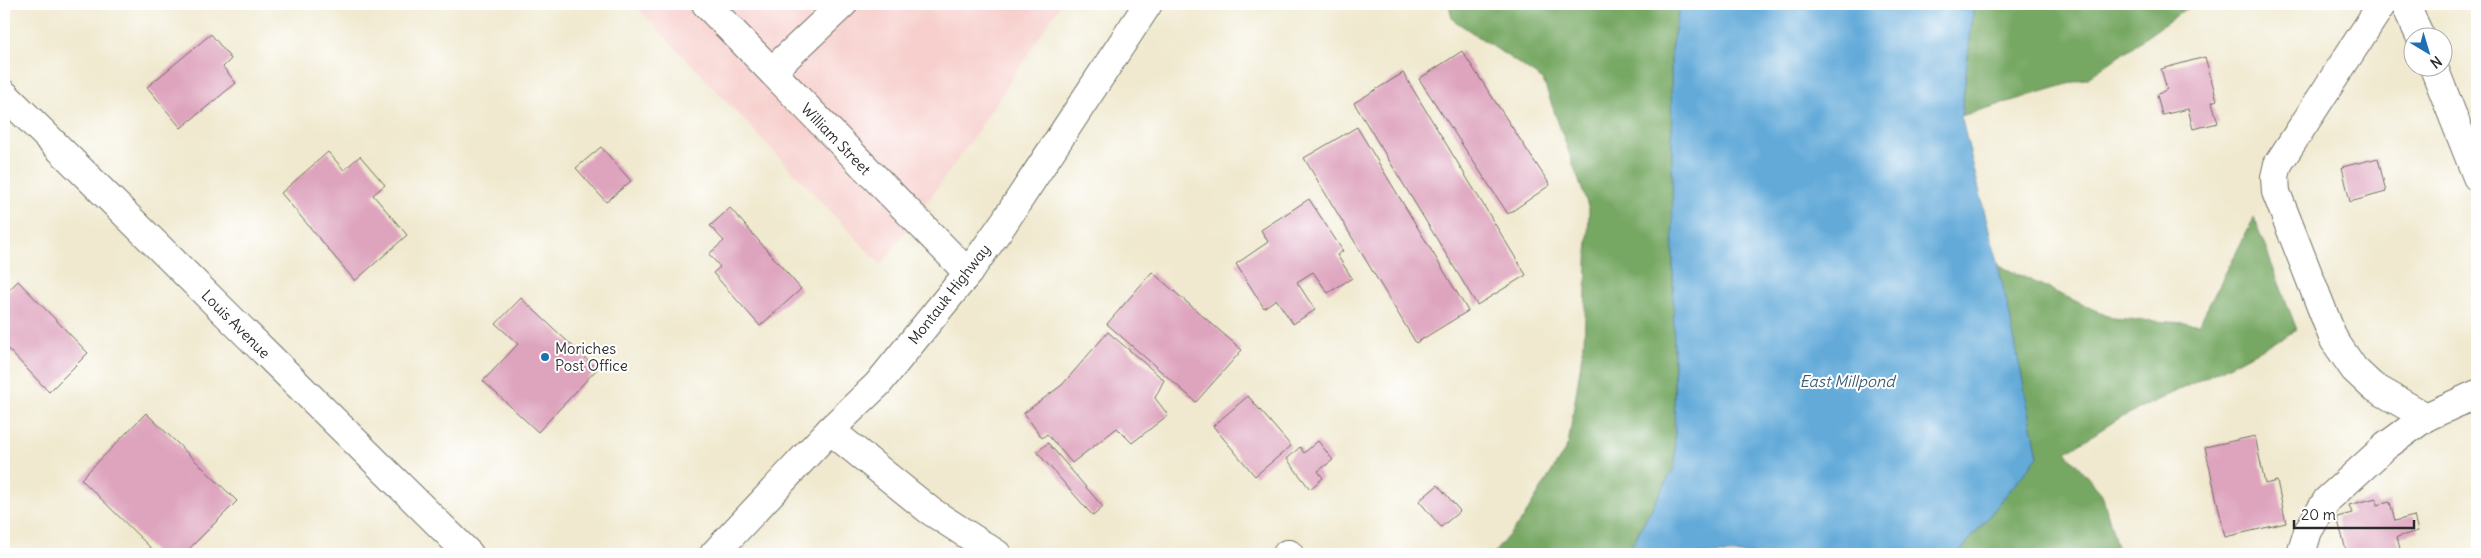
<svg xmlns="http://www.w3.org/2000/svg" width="2481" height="558" font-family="Delius,sans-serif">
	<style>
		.built { fill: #f7d0cd }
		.forest { fill: #77a863; stroke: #516a47 }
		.water { fill: #63aad9; stroke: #476a82 }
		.building { fill: #dea4be }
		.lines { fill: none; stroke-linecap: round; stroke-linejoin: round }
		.minor-casing { stroke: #706e64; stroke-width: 30 }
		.major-casing { stroke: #706e64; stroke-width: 30 }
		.minor { stroke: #fff; stroke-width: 28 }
		.major { stroke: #fff; stroke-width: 28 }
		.poi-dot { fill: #1f6fb2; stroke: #fff; stroke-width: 2 }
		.labels { text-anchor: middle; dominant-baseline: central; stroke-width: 4; stroke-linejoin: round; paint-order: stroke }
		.street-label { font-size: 15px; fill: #2b2b2b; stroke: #fff }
		.poi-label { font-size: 15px; fill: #2b2b2b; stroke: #fff; text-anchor: start }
		.water-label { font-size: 16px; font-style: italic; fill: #415e71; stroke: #fff }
	</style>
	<rect width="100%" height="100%" fill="#fff"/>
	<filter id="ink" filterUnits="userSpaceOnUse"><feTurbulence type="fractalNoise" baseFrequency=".02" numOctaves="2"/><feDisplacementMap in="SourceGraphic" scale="10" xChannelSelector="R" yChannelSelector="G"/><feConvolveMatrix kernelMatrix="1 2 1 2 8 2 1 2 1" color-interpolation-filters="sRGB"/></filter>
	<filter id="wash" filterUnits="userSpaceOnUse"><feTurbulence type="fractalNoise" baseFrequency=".0096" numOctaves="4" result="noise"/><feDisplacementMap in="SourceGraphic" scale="20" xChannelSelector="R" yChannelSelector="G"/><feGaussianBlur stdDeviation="1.12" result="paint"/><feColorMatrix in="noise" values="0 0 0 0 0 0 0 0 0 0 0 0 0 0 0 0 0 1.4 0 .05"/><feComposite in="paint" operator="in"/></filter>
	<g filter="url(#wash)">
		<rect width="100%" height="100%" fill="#f0e9cf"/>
		<polygon class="built" points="634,4 1061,4 969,144 881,265"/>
		<g class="forest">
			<polygon points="1449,4 1680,4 1671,50 1675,466 1627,554 1493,554 1524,517 1568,445 1584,343 1589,209 1543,80 1452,19"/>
			<polygon points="1974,4 2193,4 2088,78 1961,116"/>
			<polygon points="2254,218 2297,330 2225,368 2118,419 2066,452 2102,494 2119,554 1958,554 2038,456 1998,265 2112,318 2199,324"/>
		</g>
		<polygon class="water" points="1680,4 1974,4 1961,116 2007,303 2038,456 1958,554 1627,554 1675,466 1671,50"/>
		<g id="blocks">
			<g class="building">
				<polygon points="211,34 231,59 223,67 236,83 181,128 147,87"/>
				<polygon points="1462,51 1550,185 1508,214 1419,79"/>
				<polygon points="2205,57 2217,100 2212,102 2218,123 2193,129 2188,109 2162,115 2157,95 2167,89 2161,69"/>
				<polygon points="1403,73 1526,275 1477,305 1354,103"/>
				<polygon points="1357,127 1468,311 1416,343 1304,158"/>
				<polygon points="601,147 631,181 606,202 576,168"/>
				<polygon points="328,152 344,170 360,156 385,185 373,195 407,235 355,281 281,193"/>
				<polygon points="2378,158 2386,192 2350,202 2342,167"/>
				<polygon points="1309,199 1343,251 1337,255 1352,278 1328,293 1313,272 1297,282 1315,310 1293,324 1276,299 1264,308 1236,264 1268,242 1261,230"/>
				<polygon points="730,208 801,289 760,326 713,273 720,267 709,254 724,241 710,226"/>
				<polygon points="1152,272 1242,350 1196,402 1107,324"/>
				<polygon points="18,281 88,353 49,392 4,345 4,295"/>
				<polygon points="521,298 597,369 538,432 483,381 518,344 496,324"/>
				<polygon points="1108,332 1164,380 1155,398 1168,415 1132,443 1117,428 1072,463 1047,434 1042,438 1024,413 1062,385"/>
				<polygon points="1248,396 1291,446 1255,476 1213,426"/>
				<polygon points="146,413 237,501 184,554 157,554 81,479"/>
				<polygon points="2255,436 2265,484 2277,481 2286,523 2225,537 2205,447"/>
				<polygon points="1318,441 1333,460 1318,471 1323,478 1310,489 1287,459 1300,447 1304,453"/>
				<polygon points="1048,443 1103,507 1093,516 1037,452"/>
				<polygon points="1438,485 1460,511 1441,527 1419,501"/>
				<polygon points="2376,498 2377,505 2390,502 2395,521 2414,516 2418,531 2397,537 2400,549 2382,554 2378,548 2372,550 2373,554 2347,554 2337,517 2352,513 2349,505"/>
			</g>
		</g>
	</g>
	<g filter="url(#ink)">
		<use href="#blocks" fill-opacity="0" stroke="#706e64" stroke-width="1"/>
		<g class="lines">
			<g class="minor-casing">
				<g id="minor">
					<polyline points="706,4 968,273"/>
					<polyline points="2382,4 2278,164 2275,177 2276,192 2334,340 2354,369 2372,386 2426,417"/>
					<polyline points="2405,4 2421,38"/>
					<polyline points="2434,68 2477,177"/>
					<polyline points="772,71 843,4"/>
					<polyline points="4,94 469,554"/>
					<polyline points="830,430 929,510 997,554"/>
					<polyline points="1287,554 1289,554"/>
					<polyline points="2301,554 2308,531 2327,500 2386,446 2426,417 2477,394"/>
				</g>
			</g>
			<g class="major-casing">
				<polyline id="major" points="714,554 830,430 878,384 968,273 1003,224 1148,4"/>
			</g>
			<use href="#minor" class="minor"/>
			<use href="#major" class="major"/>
		</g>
	</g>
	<circle class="poi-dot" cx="545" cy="357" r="5"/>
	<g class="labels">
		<g class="street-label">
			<text transform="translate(836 139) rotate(46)">William Street</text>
			<text transform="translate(949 294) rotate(-52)">Montauk Highway</text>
			<text transform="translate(236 324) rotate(45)">Louis Avenue</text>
		</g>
		<g class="poi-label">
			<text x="555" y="348">Moriches<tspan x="555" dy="17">Post Office</tspan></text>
		</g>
		<g class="water-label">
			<text x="1847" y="381">East Millpond</text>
		</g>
	</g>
	<rect width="2481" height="558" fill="none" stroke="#fff" stroke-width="20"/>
	<g transform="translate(2428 52) rotate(142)"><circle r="24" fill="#ffffff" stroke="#aaaaaa"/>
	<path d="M0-4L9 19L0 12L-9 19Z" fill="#1f6fb2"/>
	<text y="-8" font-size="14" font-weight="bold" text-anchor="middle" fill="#2b2b2b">N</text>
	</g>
	<path d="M2294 520v8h120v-8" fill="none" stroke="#2b2b2b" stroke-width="2.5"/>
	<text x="2301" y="520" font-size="15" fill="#2b2b2b" stroke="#ffffff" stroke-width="4" paint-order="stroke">20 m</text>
</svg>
